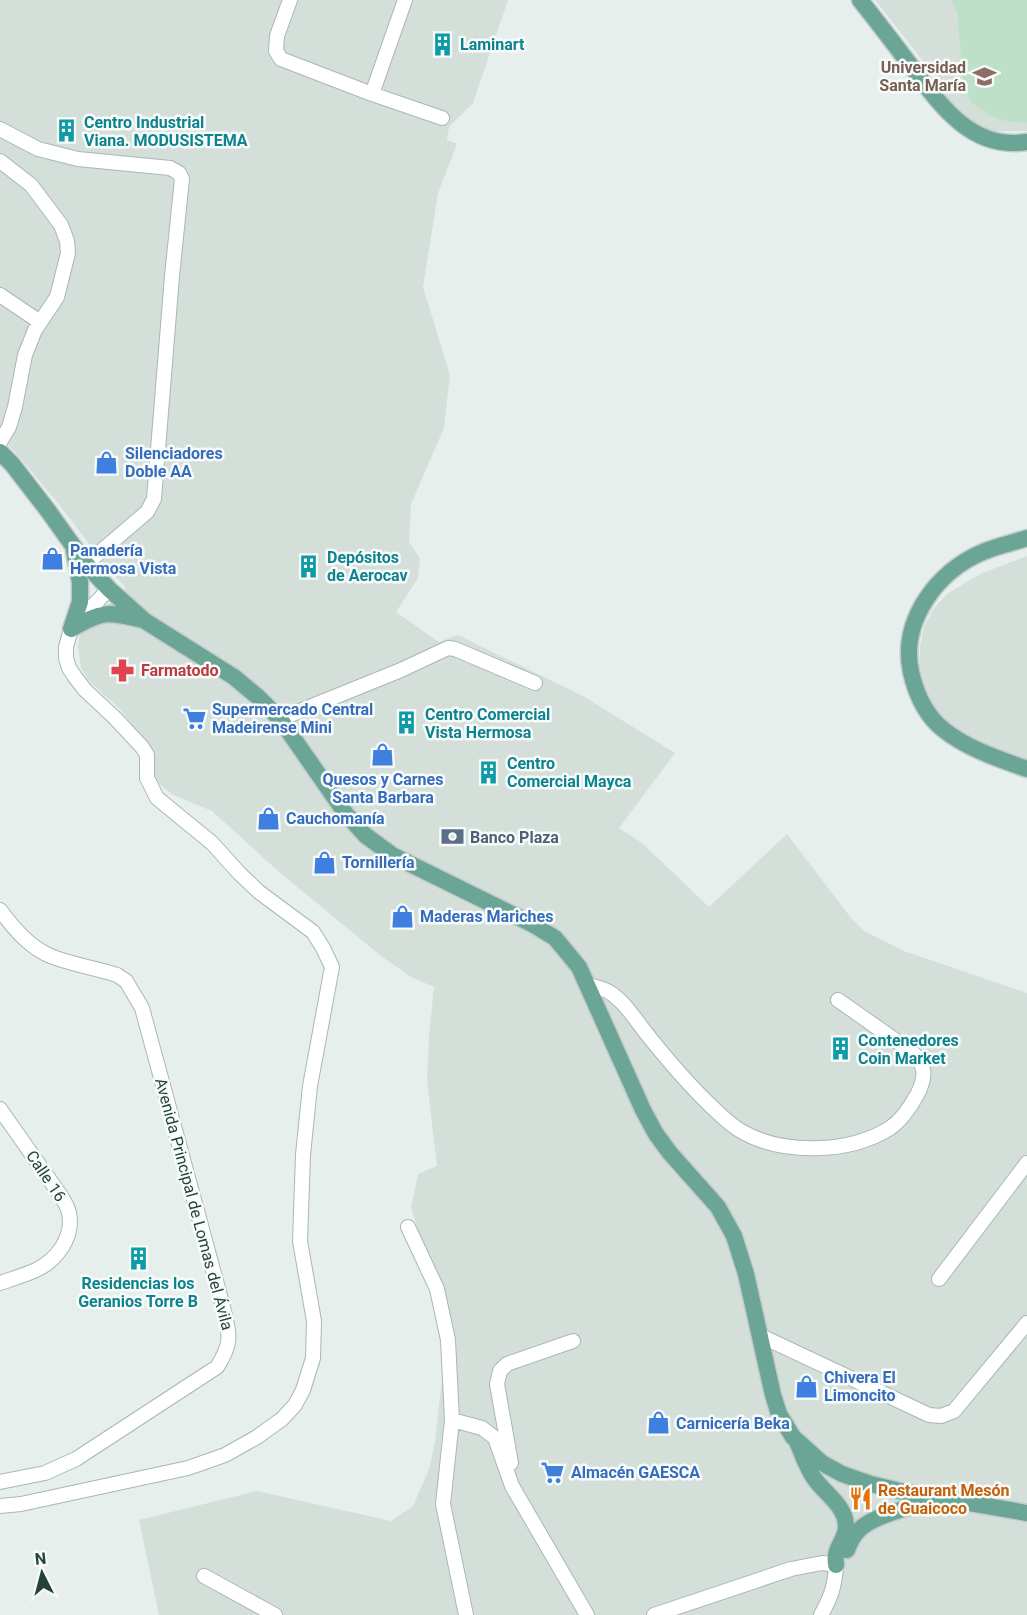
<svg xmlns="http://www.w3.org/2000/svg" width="1027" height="1615" font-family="Roboto,sans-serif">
	<rect width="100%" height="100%" fill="#e6efeb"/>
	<path fill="#d4dfda" d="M0,0H508L473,103L449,127L447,140L457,144L438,193L423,287L450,375L444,428L411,504L409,542L420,558L418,578L396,612L439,642L458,635L583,696L675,753L619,828L642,843L709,907L787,834L851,918L864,931L904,951L1027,993V1615H159L139,1520L257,1491L391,1521L413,1506L429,1469L435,1442L444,1363L435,1286L411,1207L418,1174L437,1166L427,1080L429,1036L434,987L411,977L381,956L278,871L212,811L173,795L157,782L145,749L138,733L120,709L88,680L81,668L78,647L80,634L86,625L126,588L106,566L61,507L17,454L0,437Z
		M875,0H1027V131H995L975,125L953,116L941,91V84Z
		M1027,556V761L990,746L951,726L930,707L919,675L920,647L924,627L934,608L947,594L980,574Z"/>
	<path fill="#bfe0c8" d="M951,0H1027V123L1005,121L991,116L973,104L964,90L957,12Z"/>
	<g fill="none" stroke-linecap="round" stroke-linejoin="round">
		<defs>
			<path id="minor" d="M290,0L277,36L276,51L281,59L372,94L442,118
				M372,94L405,0
				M0,129L38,149L78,159L170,168L179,173L182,179L172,276L154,499L147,512L86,564
				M0,161L31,185L61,225L67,241L68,253L57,297L35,330L25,355L15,407L9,427L0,442
				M0,295L40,322
				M280,719L401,670L448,648L455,649L535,683
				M0,910C14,929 31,949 53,957C74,965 96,968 117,975L126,981L142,1008L222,1303C229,1332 234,1341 217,1367L76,1459L45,1473L0,1482
				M587,984C594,987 603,988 609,992C624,1001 635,1019 646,1033C666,1058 686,1082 709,1104C719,1114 729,1124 741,1131C782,1155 849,1154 890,1128C902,1120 911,1106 918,1093C926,1076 926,1065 912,1052L838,1000
				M0,1109L61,1196C64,1201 68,1207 69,1213C74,1237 57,1260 36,1270C25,1275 12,1279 0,1283
				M408,1227L437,1289L448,1340L452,1420L443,1504L466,1615
				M939,1279L1027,1163
				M759,1335L929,1415L941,1416L954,1411L1027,1323
				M452,1420L482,1428L495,1438L512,1486L587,1615
				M511,1463L497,1384L500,1371L507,1364L573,1341
				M0,1506L21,1504L188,1468L225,1455L257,1437L282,1419L295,1405L303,1390L313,1358L314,1321L300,1241L303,1155L310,1086L332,967L323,948L313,932L259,892L239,873L212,843L157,798L147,778V755L142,747L115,718L85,690L75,677L69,668L66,658V647L71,629L109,589
				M204,1576L275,1615
				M654,1615L791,1569L822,1563L836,1565C835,1586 831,1597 821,1615"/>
			<path id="major" d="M860,0C876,20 892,41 908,62C938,102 970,151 1027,142
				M0,452L12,464L49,512L86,564L109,589L145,621L234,677L258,697L280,719L346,814L365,835L392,855L532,924L555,938L579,967L643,1110L656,1134L670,1153L718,1207L734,1236L746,1274L773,1395L779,1414L793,1437L822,1463L842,1474L871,1484L900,1491L1027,1513
				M1027,538C1012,543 997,546 983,552C937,571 900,621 911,672C916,694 926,716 944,730C968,749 999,759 1027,769
				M71,629L80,602V582L74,551
				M71,629C102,611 108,611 143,620
				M798,1444C803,1456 807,1468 814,1478C824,1493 845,1505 846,1525C847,1537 837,1545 836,1556C835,1559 836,1562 836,1565
				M847,1550C850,1542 853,1535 859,1530C874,1514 917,1506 938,1499"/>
		</defs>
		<use href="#minor" stroke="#a8b8b2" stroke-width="16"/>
		<use href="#major" stroke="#c2cac8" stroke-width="19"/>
		<use href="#minor" stroke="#fff" stroke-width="14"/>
		<use href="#major" stroke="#6aa596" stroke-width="16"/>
	</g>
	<defs>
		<symbol id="building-bare" viewBox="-9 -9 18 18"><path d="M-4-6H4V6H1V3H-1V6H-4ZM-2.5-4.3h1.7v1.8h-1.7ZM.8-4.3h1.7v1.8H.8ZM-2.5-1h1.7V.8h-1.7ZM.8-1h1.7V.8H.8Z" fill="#0f9aa8" stroke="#f7fbf9" stroke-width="2.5" paint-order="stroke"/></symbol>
		<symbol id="university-bare" viewBox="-9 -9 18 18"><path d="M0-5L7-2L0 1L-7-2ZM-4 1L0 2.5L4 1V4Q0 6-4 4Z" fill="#8d6e63" stroke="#f7fbf9" stroke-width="2.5" paint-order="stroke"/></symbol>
		<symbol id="shop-bare" viewBox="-9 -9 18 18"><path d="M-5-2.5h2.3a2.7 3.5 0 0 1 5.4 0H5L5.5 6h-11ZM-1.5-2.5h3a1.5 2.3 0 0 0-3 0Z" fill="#3f7fe0" stroke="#f7fbf9" stroke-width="2.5" paint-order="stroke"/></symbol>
		<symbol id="pharmacy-bare" viewBox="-9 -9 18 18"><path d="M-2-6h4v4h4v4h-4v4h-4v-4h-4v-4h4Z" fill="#e0444e" stroke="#f7fbf9" stroke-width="2.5" paint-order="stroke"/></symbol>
		<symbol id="supermarket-bare" viewBox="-9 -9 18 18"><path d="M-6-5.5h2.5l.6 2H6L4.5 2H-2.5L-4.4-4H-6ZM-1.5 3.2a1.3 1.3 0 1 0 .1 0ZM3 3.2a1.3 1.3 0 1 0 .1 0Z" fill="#3f7fe0" stroke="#f7fbf9" stroke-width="2.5" paint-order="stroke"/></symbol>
		<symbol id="bank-bare" viewBox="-9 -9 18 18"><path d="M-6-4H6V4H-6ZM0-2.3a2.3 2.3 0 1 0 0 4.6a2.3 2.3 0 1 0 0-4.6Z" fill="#5c6f8a" stroke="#f7fbf9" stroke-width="2.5" paint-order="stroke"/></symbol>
		<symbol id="restaurant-bare" viewBox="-9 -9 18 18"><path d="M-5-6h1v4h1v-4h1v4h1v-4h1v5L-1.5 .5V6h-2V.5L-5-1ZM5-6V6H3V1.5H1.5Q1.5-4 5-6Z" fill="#e8710a" stroke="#f7fbf9" stroke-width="2.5" paint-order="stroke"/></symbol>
	</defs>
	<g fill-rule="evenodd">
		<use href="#building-bare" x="426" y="28" width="33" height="33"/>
		<use href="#university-bare" x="968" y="60" width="33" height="33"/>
		<use href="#building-bare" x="50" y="114" width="33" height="33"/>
		<use href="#shop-bare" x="90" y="446" width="33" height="33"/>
		<use href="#shop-bare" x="36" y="542" width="33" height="33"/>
		<use href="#building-bare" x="292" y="550" width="33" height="33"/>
		<use href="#pharmacy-bare" x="106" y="654" width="33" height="33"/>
		<use href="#supermarket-bare" x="178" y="702" width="33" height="33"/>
		<use href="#building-bare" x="390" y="706" width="33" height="33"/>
		<use href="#shop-bare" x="366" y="738" width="33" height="33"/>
		<use href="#building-bare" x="472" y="756" width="33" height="33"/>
		<use href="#shop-bare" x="252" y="802" width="33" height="33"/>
		<use href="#bank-bare" x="436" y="820" width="33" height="33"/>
		<use href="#shop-bare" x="308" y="846" width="33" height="33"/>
		<use href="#shop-bare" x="386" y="900" width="33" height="33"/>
		<use href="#building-bare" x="824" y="1032" width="33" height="33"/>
		<use href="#building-bare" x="122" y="1242" width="33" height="33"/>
		<use href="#shop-bare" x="790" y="1370" width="33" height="33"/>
		<use href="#shop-bare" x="642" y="1406" width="33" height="33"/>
		<use href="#supermarket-bare" x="536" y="1456" width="33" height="33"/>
		<use href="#restaurant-bare" x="844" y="1482" width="33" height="33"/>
	</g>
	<g text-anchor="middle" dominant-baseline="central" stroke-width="5" stroke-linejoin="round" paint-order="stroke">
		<g font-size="16" font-weight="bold" fill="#0d838f" stroke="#f7fbf9" text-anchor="start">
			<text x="460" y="44">Laminart</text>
			<text x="84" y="122">Centro Industrial<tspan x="84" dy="18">Viana. MODUSISTEMA</tspan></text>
			<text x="327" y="557">Depósitos<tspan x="327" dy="18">de Aerocav</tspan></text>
			<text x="425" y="714">Centro Comercial<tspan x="425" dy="18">Vista Hermosa</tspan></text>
			<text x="507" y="763">Centro<tspan x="507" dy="18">Comercial Mayca</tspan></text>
			<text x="858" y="1040">Contenedores<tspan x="858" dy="18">Coin Market</tspan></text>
			<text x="138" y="1283" text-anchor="middle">Residencias los<tspan x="138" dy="18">Geranios Torre B</tspan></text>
		</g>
		<g font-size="16" font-weight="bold" fill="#785e54" stroke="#f7fbf9" text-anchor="end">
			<text x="966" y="67">Universidad<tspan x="966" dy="18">Santa María</tspan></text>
		</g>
		<g font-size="16" font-weight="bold" fill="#366cbe" stroke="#f7fbf9" text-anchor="start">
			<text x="125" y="453">Silenciadores<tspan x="125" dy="18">Doble AA</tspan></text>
			<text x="70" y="550">Panadería<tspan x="70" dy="18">Hermosa Vista</tspan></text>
			<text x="212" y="709">Supermercado Central<tspan x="212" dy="18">Madeirense Mini</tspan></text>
			<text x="383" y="779" text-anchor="middle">Quesos y Carnes<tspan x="383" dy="18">Santa Barbara</tspan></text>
			<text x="286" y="818">Cauchomanía</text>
			<text x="342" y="862">Tornillería</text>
			<text x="420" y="916">Maderas Mariches</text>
			<text x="824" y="1377">Chivera El<tspan x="824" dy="18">Limoncito</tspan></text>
			<text x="676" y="1423">Carnicería Beka</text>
			<text x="571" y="1472">Almacén GAESCA</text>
		</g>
		<g font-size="16" font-weight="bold" fill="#be3a42" stroke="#f7fbf9" text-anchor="start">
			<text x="141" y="670">Farmatodo</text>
		</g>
		<g font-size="16" font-weight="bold" fill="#4e5e75" stroke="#f7fbf9" text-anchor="start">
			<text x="470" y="837">Banco Plaza</text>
		</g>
		<g font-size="16" fill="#24423a" stroke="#f7fbf9">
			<text transform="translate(46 1176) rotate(56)">Calle 16</text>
			<text transform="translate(194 1204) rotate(75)">Avenida Principal de Lomas del Ávila</text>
		</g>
		<g font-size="16" font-weight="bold" fill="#c56008" stroke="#f7fbf9" text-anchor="start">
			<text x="878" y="1490">Restaurant Mesón<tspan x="878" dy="18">de Guaicoco</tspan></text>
		</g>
	</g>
	<g transform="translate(42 1573) rotate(354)" stroke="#f7fbf9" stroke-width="4.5" paint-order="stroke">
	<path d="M0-4.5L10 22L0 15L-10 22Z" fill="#24423a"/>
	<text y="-9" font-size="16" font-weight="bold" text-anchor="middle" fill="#24423a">N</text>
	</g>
</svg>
